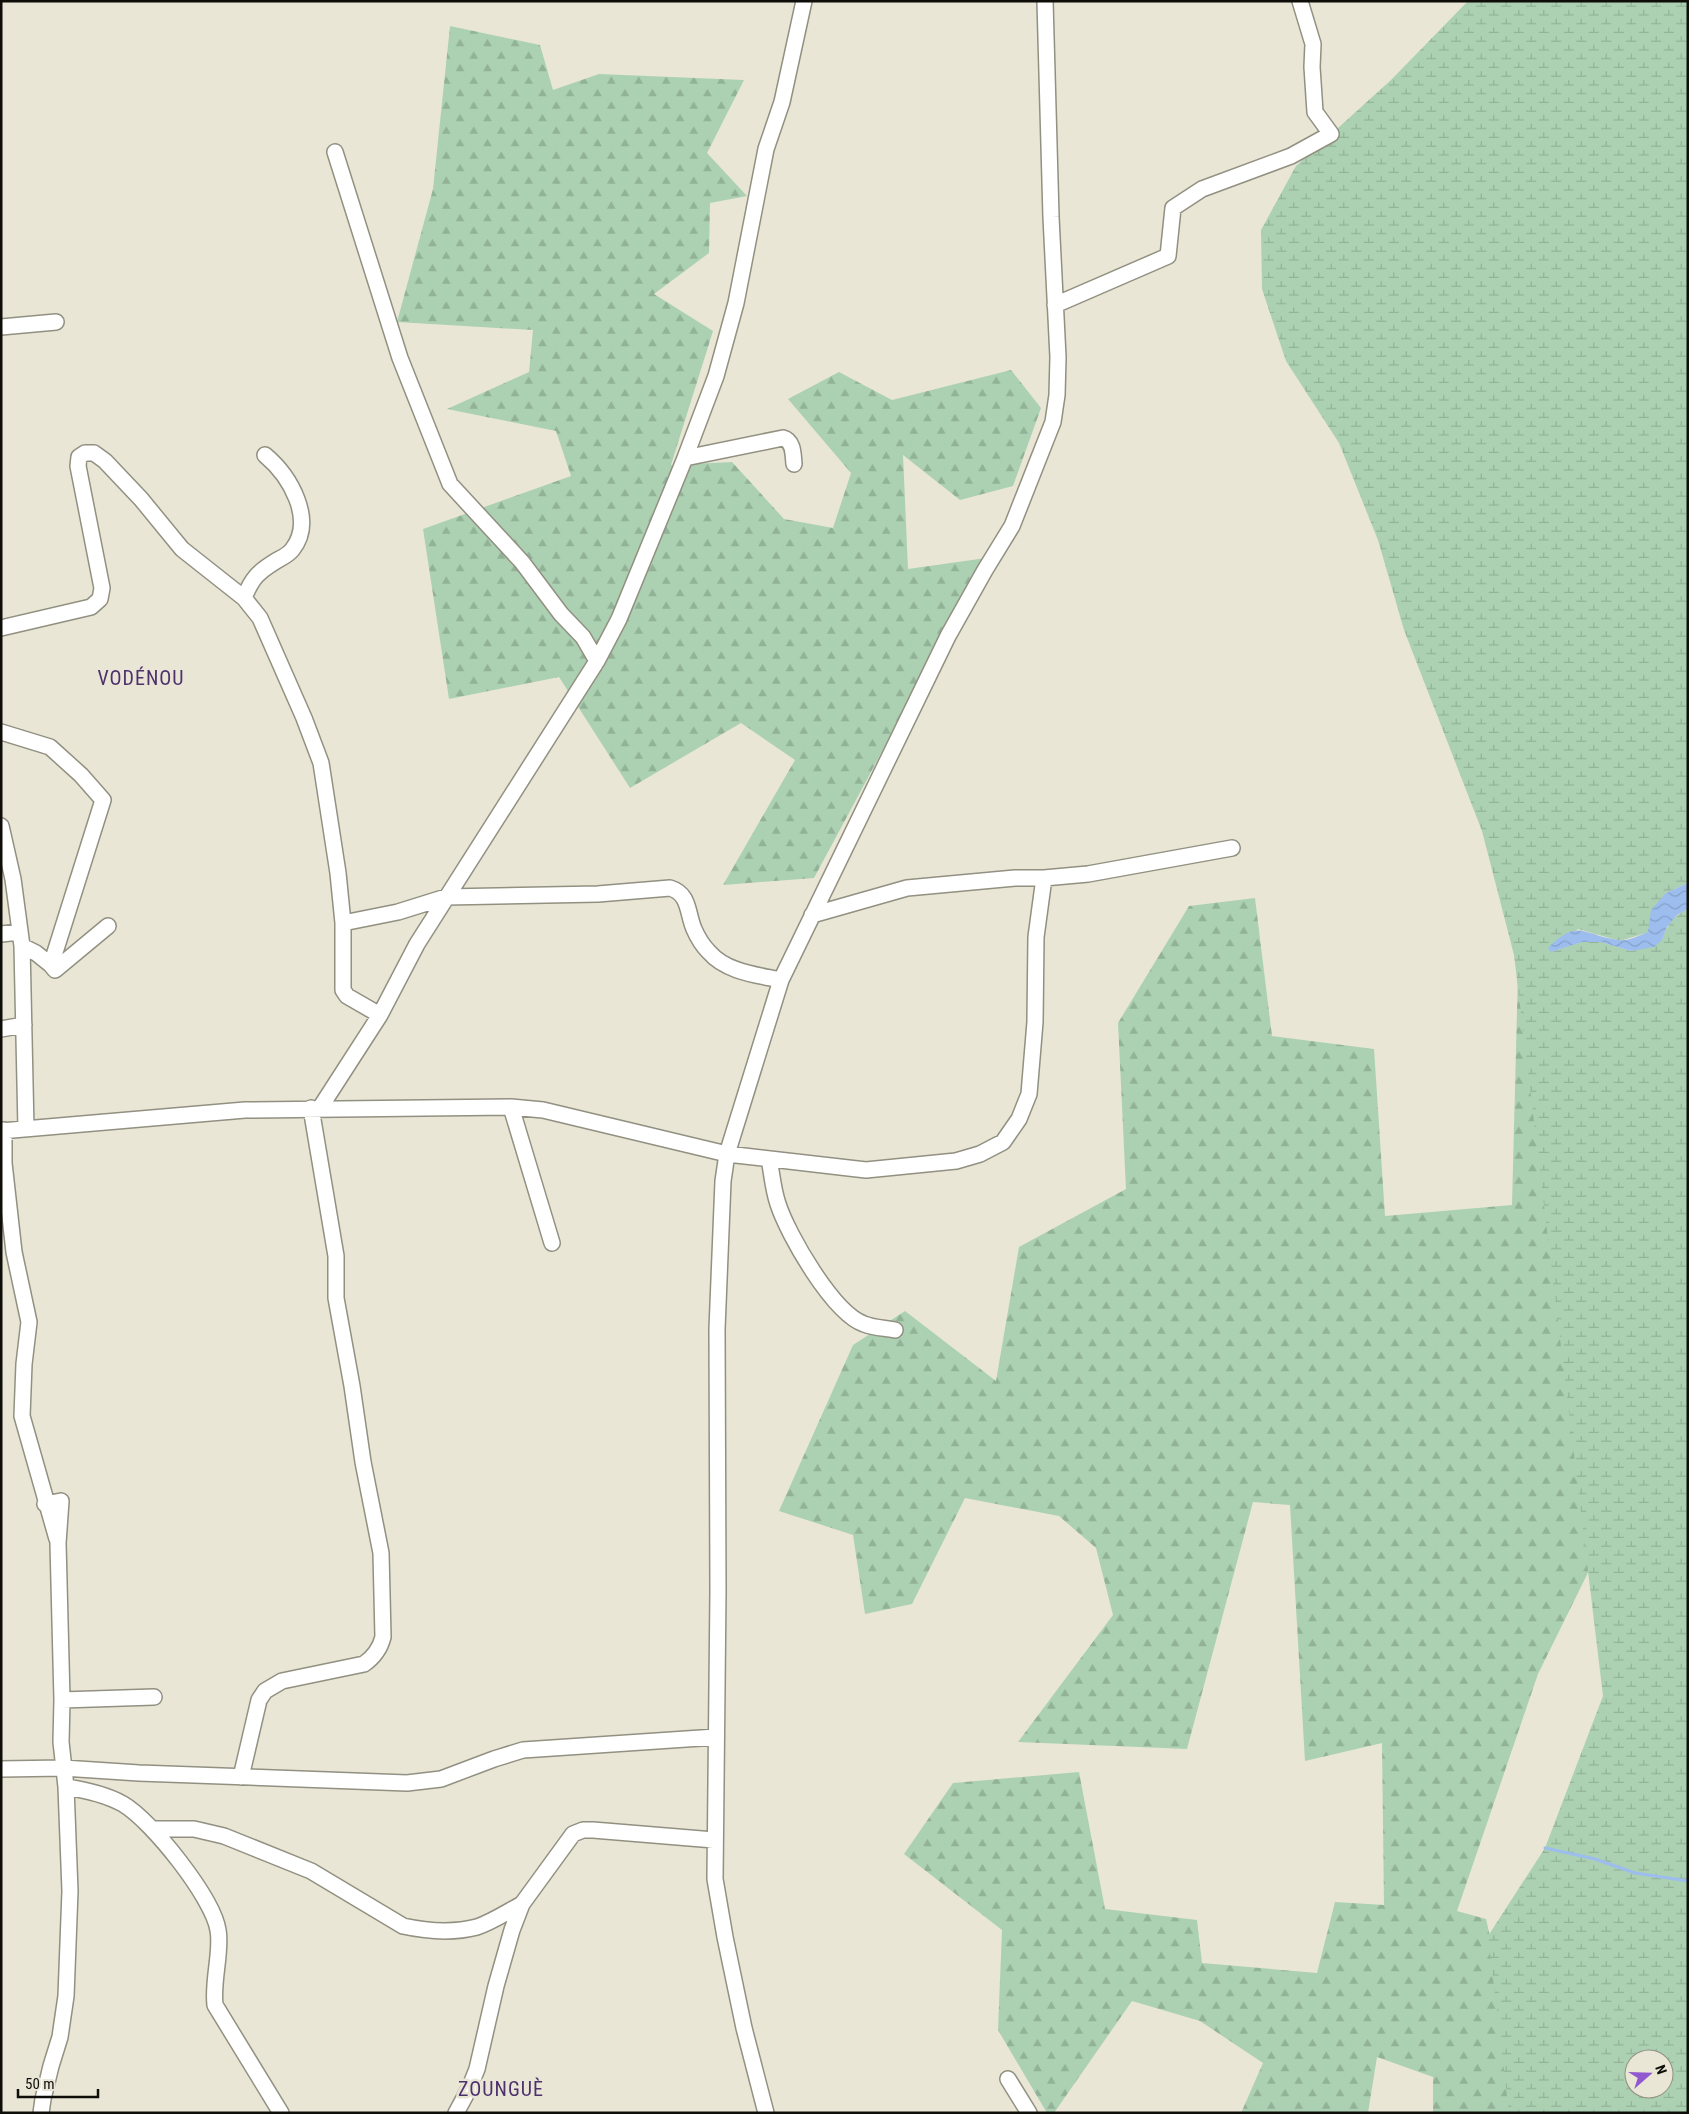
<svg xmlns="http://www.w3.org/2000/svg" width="1689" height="2114" font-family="'Roboto Condensed',sans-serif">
	<defs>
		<pattern id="forest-firs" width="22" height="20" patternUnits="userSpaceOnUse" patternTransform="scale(1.25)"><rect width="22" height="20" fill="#abd1b2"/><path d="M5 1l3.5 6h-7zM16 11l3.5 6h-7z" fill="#92b298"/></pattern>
		<pattern id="wetland-marsh" width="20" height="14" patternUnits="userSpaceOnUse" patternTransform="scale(1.25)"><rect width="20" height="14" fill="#abd1b2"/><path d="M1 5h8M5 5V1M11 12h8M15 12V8" fill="none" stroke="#92b298"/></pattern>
		<pattern id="water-waves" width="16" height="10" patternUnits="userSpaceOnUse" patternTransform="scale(1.25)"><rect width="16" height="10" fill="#9cbdee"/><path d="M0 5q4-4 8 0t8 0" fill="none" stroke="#85a1cb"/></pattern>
	</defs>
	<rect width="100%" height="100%" fill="#e9e6d6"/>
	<path fill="url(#forest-firs)" d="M450,26L540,45L553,90L599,74L744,80L707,153L747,196L710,203L709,253L654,294L713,331L671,465L732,462L784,519L833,528L851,473L788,399L839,372L892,400L1011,370L1041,408L1013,486L960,500L903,455L908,569L986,558L814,878L723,885L795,760L741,723L630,788L559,677L449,699L423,529L571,476L556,431L447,409L529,372L533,330L397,322L433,189Z
		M1255,898L1272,1036L1374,1049L1385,1216L1512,1205L1518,972L1611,1526L1538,1674L1457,1911L1486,1919L1530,2113H1433V2077L1377,2057L1368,2113H1241L1263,2063L1200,2021L1132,2001L1054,2113H1047L998,2030L1002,1930L904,1854L953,1783L1079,1772L1105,1909L1197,1920L1202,1963L1317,1973L1335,1902L1384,1905L1382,1743L1305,1761L1290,1505L1253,1502L1187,1749L1018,1742L1113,1615L1096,1548L1059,1516L965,1498L912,1604L865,1614L853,1535L779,1511L853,1345L905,1311L996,1381L1019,1247L1126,1189L1118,1023L1189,906Z"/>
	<path fill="url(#wetland-marsh)" fill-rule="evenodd" d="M1468,1H1688V883L1666,893L1649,932L1620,941L1578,929L1551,952L1581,942H1601L1631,951L1662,940C1667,925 1673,916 1688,909V2113H1509L1488,1936L1545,1848L1603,1696L1514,955L1482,831L1404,630L1378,540L1339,443L1286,361L1262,289L1261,230L1296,166L1391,80ZM1634,2059H1664V2089H1634Z"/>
	<path fill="url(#water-waves)" d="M1688,883V909L1677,915L1667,927L1662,940L1654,947L1631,951L1601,942H1582L1551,952L1548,948C1579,917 1584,936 1618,940C1627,942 1640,935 1648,932L1651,910L1666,893Z"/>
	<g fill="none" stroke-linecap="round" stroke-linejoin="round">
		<path stroke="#9cbdee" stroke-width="3" d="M1545,1848L1595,1859L1635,1873L1688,1881"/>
		<defs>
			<path id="minor" d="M335,152L400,358L450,484L522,562L561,614L583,637L597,661
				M1055,305L1168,256L1173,208L1202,189L1291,156L1331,134L1315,112L1312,67L1313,44L1300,1
				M1,327L56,322
				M685,458L783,438C794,441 793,455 794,464
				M244,598C252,578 258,572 276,561C281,558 288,555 292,550C316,520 290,476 265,455
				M1,628L91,607L100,599L102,588L78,466L79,457L85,453H94L105,461L141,499L182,549L244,598L260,618L304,718L321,763L338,873L343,923V990L347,996L380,1015
				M1,732L50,747L81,775L103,800L51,965L55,970L108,926
				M1,826L13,879L22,946L26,1129
				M812,915L907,888L1015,878H1044L1088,874L1232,848
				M343,923L398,912L446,897L598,894L670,888C690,894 687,913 694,929C697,936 703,946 709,952C726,972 757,975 781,980
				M1,934L20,932
				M22,946L36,953L51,965
				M1,1029L24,1025
				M511,1107L552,1243
				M320,1108L380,1015L417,944L597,661L619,619L685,458L716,376L736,303L766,149L782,102L804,1
				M4,1130V1163L14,1252L29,1322L24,1364L22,1416L57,1539
				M1,1131L245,1110L511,1107L543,1110L727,1154L866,1170L956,1161L980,1154L1003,1142L1019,1119L1029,1094L1035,1022L1036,937L1044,878
				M769,1159C772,1174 773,1190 778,1204C788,1235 833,1313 864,1324C874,1328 885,1328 895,1330
				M62,1700L154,1697
				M1,1769L63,1768L139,1773L407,1783L441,1779L494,1759L523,1750L716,1737
				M241,1777L259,1700L265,1691L282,1681L364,1664C374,1657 380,1649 383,1637L381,1553L363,1462L352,1386L336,1298V1256L311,1108
				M66,1787C86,1790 105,1794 123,1804C152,1821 213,1898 218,1930C222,1951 212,1981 215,2005L281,2113
				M153,1829H194L224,1836L311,1871L403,1926C426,1931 454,1933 477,1927C492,1922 507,1912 522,1904
				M1008,2079L1029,2113
				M41,2113L43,2099L51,2066L60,2037L66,1996L70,1891L66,1787L61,1742L62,1700L58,1543L61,1501L45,1504
				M456,2113L469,2089L477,2069L496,1986L512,1930L522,1904L573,1834L583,1830H593L714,1840
				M766,2113L744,2028L725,1937L715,1879L718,1591L717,1329L723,1181L727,1154L781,980L948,636L985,570L1012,526L1053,422L1057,395L1058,357L1051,217L1045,1"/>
		</defs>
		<use href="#minor" stroke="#929081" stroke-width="18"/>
		<use href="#minor" stroke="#fff" stroke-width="15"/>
	</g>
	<g text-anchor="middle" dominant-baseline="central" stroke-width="5" stroke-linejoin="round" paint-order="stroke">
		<g font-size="20" letter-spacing="1" fill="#4d316c" stroke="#e9e6d6">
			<text x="141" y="678">VODÉNOU</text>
			<text x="501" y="2089">ZOUNGUÈ</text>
		</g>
	</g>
	<rect width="1689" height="2114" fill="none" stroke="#0e0d08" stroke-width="5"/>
	<g transform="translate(1649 2074) rotate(70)"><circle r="24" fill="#e9e6d6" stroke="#918f84"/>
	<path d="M0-4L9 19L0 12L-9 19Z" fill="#9158cf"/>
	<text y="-8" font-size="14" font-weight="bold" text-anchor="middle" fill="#0e0d08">N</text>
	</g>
	<path d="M18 2089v8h80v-8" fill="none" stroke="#0e0d08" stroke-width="2.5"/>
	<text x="25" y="2089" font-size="15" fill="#0e0d08" stroke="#e9e6d6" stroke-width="4" paint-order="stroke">50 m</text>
</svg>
